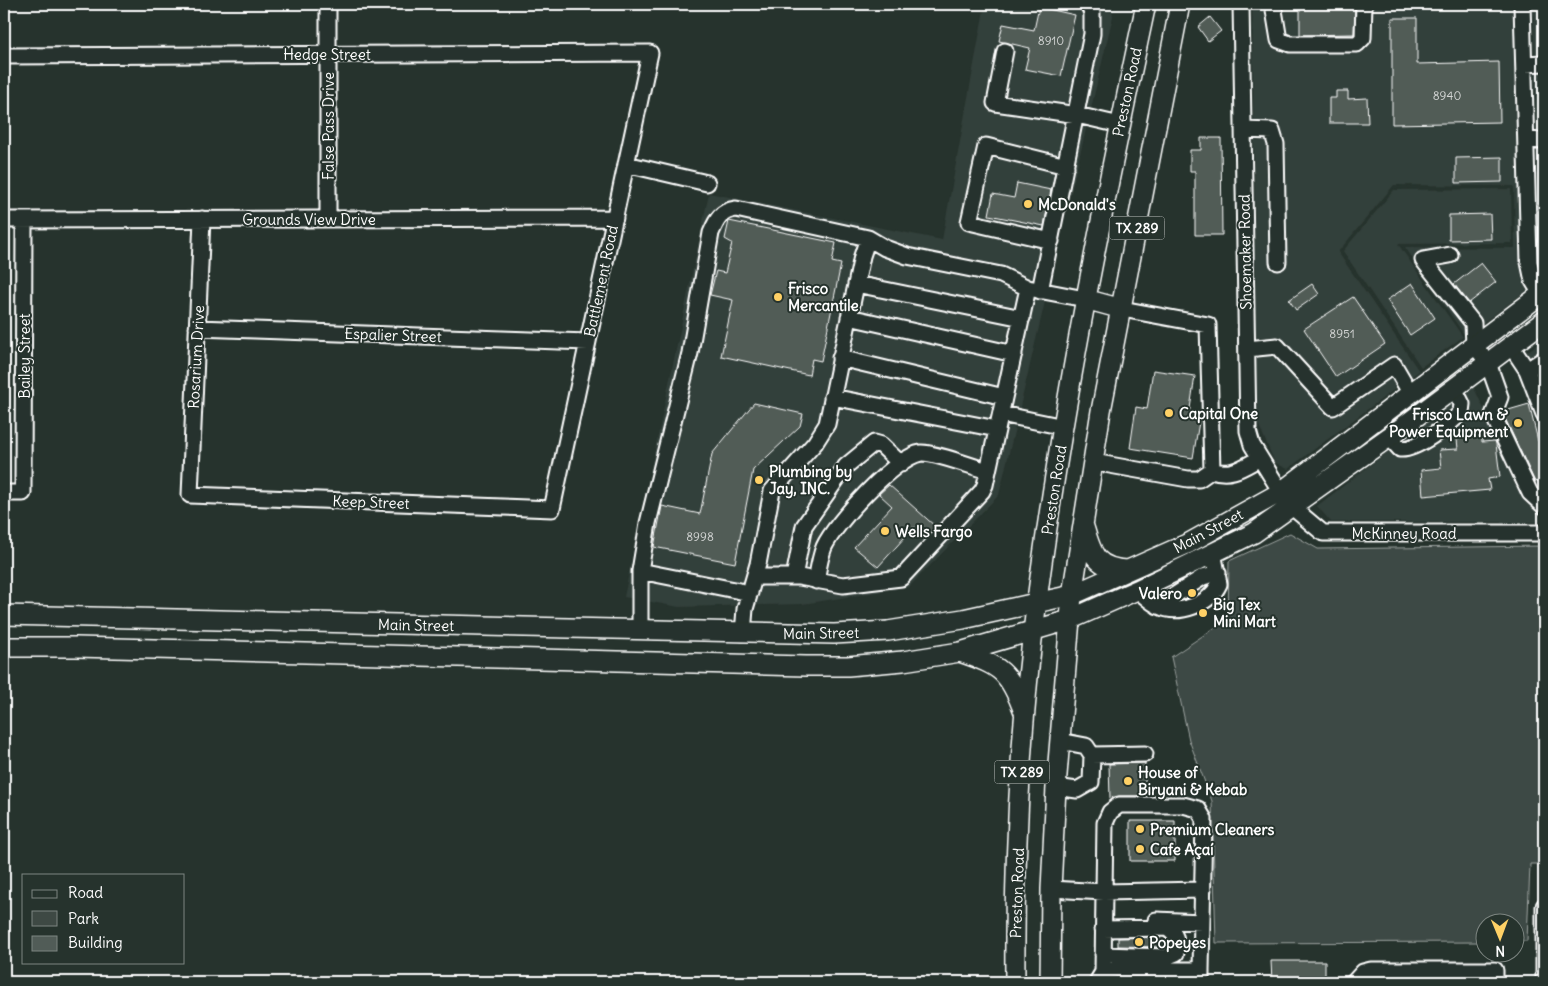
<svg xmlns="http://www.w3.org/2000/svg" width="1548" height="986" font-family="Delius,sans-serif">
	<rect width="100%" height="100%" fill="#26332d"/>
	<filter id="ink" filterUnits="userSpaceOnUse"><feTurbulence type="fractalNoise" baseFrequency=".02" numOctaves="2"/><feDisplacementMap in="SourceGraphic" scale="10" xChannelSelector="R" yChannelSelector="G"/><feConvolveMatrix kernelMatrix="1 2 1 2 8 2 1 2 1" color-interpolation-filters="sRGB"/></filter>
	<g filter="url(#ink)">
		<path fill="#333f3a" d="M985,4H1111L1113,16L999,495L909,587L803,604L679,607L624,597L709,193L942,240Z
			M1252,4H1515L1519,170L1544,175V278L1465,336L1405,247L1515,248L1514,186L1394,185L1338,252L1419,371L1288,469L1275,463L1257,421Z
			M1533,4H1544V168L1537,158Z
			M1511,189L1512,243L1398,244L1463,337L1421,367L1343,251L1394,190Z
			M1544,339V522H1331L1317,506L1473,386L1501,444L1541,432L1515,361Z"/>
		<path fill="#3e4944" stroke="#9ea4a2" d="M1290,533L1318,549L1544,546V864H1530L1527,941H1516V924H1486L1485,942L1216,943L1212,801L1189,740L1171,657L1228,619L1229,561Z"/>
		<path fill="#515c57" stroke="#fff" d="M1300,4H1355L1354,34L1300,35Z
			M1039,7L1075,15L1061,76L1025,69L1030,48L999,41L1003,24L1034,30Z
			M1210,17L1221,31L1208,41L1198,27Z
			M1392,18H1417V64L1499,62L1500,122L1392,124Z
			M1336,91H1348V99L1367,98L1368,123H1329V98H1336Z
			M1201,138H1221L1222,235H1195V171H1190V150H1201Z
			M1502,157V182L1456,183V158Z
			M1017,183L1051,190L1044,226L989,215L993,194L1014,198Z
			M1490,214L1491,239L1449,240V215Z
			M729,221L836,243L832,262L841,264L821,361L812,359L809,375L721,356L733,300L710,295L716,271L725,273L732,243L725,239Z
			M1481,263L1496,282L1469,303L1454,284Z
			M1412,283L1435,318L1410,335L1387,300Z
			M1312,284L1319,294L1296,310L1289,300Z
			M1353,297L1385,344L1336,377L1304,329Z
			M1153,370L1195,376L1189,415L1200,416L1193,458L1130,448L1136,407L1147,409Z
			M754,403L803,414L800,426L753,470L735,563L654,547L662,506L700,514L712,454Z
			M1529,404L1538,441L1541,440L1544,453V479L1535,482L1503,414L1505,411Z
			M1482,436V442L1495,441L1496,444L1500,477L1488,479L1490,490L1423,496L1421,470L1441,468L1439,450L1458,449L1457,439Z
			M889,485L936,527L926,538L914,527L878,567L854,547L892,506L879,494Z
			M1145,763V796H1119L1110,798L1109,764Z
			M1130,821H1175V861H1130Z
			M1160,937V947L1118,946V938Z
			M1271,961H1325V982H1272Z"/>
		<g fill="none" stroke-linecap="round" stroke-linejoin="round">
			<defs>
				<path id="minor" d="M1241,4L1248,431L1252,445L1281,492L1292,507L1323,533H1544
					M1273,4L1279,40L1290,44H1357L1363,38L1364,4
					M1522,4L1529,262L1533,281L1544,299
					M1005,51L995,103L1077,115L1120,125
					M4,56L650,53L552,509L190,495L202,219
					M1524,64L1544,63
					M1243,130L1272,131L1276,144L1278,262
					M1526,140L1544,141
					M626,164L707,183
					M328,218V4
					M4,220L615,218
					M1051,241L969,222L986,146L1066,166
					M1450,255L1423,260L1473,323L1474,345L1488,363L1500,397L1493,415L1530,493L1544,506
					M856,284L1022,318
					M1040,291L1092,34V13L1088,4
					M1122,309L1208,325L1212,470C1231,477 1243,467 1260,458
					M849,317L1014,354
					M197,328L588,342
					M1511,346L1527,370L1544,414
					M1247,349L1277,346L1333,407L1394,365L1411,394
					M840,358L1004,397
					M1527,370L1544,359
					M832,397L997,429
					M1001,414L1064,427
					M1389,437L1400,449C1415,451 1451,424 1461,412L1462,404L1454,388
					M1093,462L1188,479H1199L1212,470
					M4,493H23L24,220
					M640,571L750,593
					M755,577H799L843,585L901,578L982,491L985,485L1028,288
					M794,577L804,526L846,466L874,443L881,445L901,464
					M816,581C818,570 820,557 824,547C835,523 895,457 921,453C933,452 974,467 988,471
					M1137,590C1144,595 1151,603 1159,606C1179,616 1210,604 1219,584L1213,552
					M1158,606L1203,577L1218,573
					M640,630V571L648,523L690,353L711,233C717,219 721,211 736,209L868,238
					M743,633L745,609L758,564L772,491L815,443L827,424L862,256L868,238L885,248L907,256L1001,275L1028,288L1085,299
					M1092,755L1145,754
					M1056,787L1077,790L1091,782L1092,755L1086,746L1060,741
					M1051,889L1104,892L1103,972
					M1156,920L1202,922
					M1103,955L1166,957L1176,953C1177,941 1177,932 1165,928L1103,929
					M1201,970L1204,819L1198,809L1183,805H1119L1110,812L1105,823L1104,892L1203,890
					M1097,982L1103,972L1117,969L1201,970V982
					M1354,982L1363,972L1371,970H1495V982
					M1544,982V906"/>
				<path id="major" d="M1085,299L1122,309
					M1084,527C1092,554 1095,568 1127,570
					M4,615L834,634L888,631L963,619L1072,595L1189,543L1281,492L1544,292
					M4,647H76L806,666H848L903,661L960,652L1069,620L1137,590L1254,533L1389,437L1544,321
					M960,652C1001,666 1009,671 1024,712
					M1015,982C1014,856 1020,726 1037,600C1063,400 1104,201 1146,4
					M1050,982L1051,889L1056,787L1072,595L1101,411L1180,4"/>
			</defs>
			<use href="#minor" stroke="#fff" stroke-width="19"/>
			<use href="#major" stroke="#fff" stroke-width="22"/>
			<use href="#minor" stroke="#26332d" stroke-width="15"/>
			<use href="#major" stroke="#26332d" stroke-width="19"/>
		</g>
	</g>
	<g fill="#ffd166" stroke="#26332d" stroke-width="2">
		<circle cx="1028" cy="204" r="5"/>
		<circle cx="778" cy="297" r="5"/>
		<circle cx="1169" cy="413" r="5"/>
		<circle cx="1518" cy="423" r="5"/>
		<circle cx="759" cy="480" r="5"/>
		<circle cx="885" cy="531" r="5"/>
		<circle cx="1192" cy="593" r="5"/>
		<circle cx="1203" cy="613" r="5"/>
		<circle cx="1128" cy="781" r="5"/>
		<circle cx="1140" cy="829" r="5"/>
		<circle cx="1140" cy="849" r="5"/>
		<circle cx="1139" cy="942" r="5"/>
	</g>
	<g text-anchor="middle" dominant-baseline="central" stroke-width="4" stroke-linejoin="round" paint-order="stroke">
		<g font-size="12" fill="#d4d6d5">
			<text x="1051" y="40">8910</text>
			<text x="1447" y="95">8940</text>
			<text x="1342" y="333">8951</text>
			<text x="700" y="536">8998</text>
		</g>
		<g fill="#26332d" stroke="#bec2c0" stroke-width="1">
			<rect x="1109.5" y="216.5" width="55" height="23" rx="4"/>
			<rect x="994.5" y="760.5" width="55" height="23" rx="4"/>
		</g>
		<g font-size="14" font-weight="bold" fill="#fff">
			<text x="1137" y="228">TX 289</text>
			<text x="1022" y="772">TX 289</text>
		</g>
		<g font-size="15" fill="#fff" stroke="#26332d">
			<text x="327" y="54">Hedge Street</text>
			<text transform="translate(1127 92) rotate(-78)">Preston Road</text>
			<text transform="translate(328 126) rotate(-90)">False Pass Drive</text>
			<text x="309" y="219">Grounds View Drive</text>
			<text transform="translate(1245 252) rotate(-91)">Shoemaker Road</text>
			<text transform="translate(601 281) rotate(-78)">Battlement Road</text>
			<text transform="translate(393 335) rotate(2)">Espalier Street</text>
			<text transform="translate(24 356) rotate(-90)">Bailey Street</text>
			<text transform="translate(196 357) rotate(-87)">Rosarium Drive</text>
			<text transform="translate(1054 490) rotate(-81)">Preston Road</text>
			<text transform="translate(371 502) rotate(2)">Keep Street</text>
			<text transform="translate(1208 531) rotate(-28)">Main Street</text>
			<text x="1404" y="533">McKinney Road</text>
			<text transform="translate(416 625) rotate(1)">Main Street</text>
			<text transform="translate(821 633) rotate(-1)">Main Street</text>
			<text transform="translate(1017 893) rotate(-88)">Preston Road</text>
		</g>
		<g font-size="15" font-weight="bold" fill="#fff" stroke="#26332d" text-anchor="start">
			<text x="1038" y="204">McDonald's</text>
			<text x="788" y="288">Frisco<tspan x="788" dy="17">Mercantile</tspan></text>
			<text x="1179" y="413">Capital One</text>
			<text x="1508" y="414" text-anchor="end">Frisco Lawn &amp;<tspan x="1508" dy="17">Power Equipment</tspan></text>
			<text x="769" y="471">Plumbing by<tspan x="769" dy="17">Jay, INC.</tspan></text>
			<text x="895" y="531">Wells Fargo</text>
			<text x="1182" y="593" text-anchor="end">Valero</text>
			<text x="1213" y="604">Big Tex<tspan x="1213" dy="17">Mini Mart</tspan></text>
			<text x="1138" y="772">House of<tspan x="1138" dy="17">Biryani &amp; Kebab</tspan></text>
			<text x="1150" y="829">Premium Cleaners</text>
			<text x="1150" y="849">Cafe Açaí</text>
			<text x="1149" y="942">Popeyes</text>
		</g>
	</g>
	<rect width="1548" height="986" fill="none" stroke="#26332d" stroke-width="20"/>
	<rect x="10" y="10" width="1528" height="966" fill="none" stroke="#fff" stroke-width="2" filter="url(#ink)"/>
	<rect x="22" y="874" width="162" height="90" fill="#26332d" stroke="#7d8581"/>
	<rect x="32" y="890" width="25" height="8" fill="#26332d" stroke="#7d8581"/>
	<text x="68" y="898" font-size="15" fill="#ffffff">Road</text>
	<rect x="32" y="911" width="25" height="15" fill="#3e4944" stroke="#7d8581"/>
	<text x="68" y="924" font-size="15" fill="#ffffff">Park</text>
	<rect x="32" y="936" width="25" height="15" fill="#515c57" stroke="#7d8581"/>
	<text x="68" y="948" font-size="15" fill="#ffffff">Building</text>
	<g transform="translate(1500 938) rotate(179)"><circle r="24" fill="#26332d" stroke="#7d8581"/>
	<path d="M0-4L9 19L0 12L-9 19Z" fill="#ffd166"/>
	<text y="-8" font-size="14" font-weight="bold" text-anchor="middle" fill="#ffffff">N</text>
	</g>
</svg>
